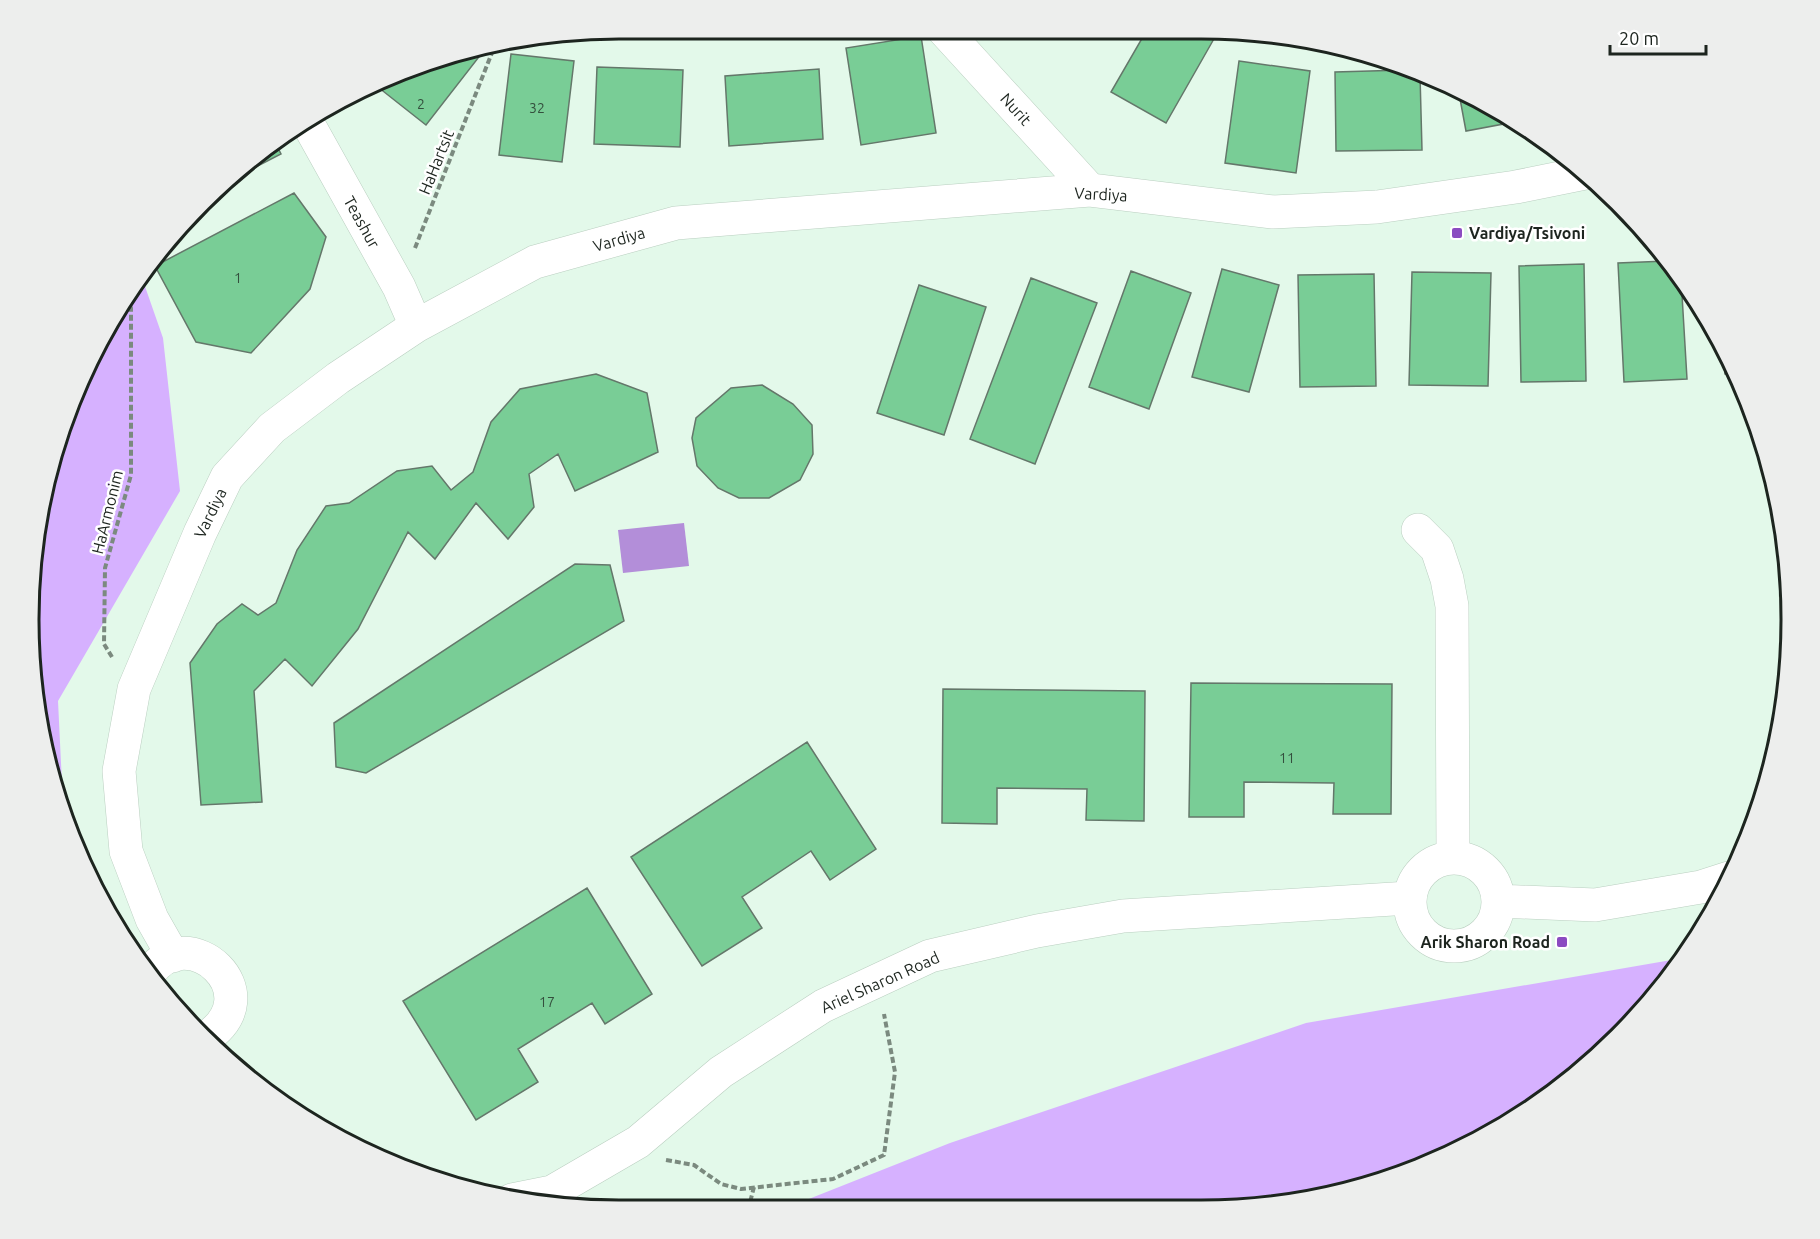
<svg xmlns="http://www.w3.org/2000/svg" width="1820" height="1239" font-family="Ubuntu,sans-serif">
	<rect width="100%" height="100%" fill="#e3f9ea"/>
	<path fill="#d6b1ff" d="M141,275L163,338L180,491L58,701L63,804L40,734L30,658L34,543L74,393L128,291Z
		M1683,958L1618,1038L1529,1111L1462,1149L1315,1199L1200,1210H781L950,1143L1306,1023Z"/>
	<path fill="#b38ed9" d="M684,523L689,566L623,573L618,530Z"/>
	<path fill="#79cd96" stroke="#64776a" stroke-width="1.5" d="M1148,28H1200L1219,30L1166,123L1111,92Z
		M921,36L936,133L861,145L846,48Z
		M475,48L482,53L426,125L374,84L393,74L466,49Z
		M511,54L574,61L562,162L499,155Z
		M1239,61L1310,71L1296,173L1225,163Z
		M597,67L683,70L680,147L594,144Z
		M819,69L823,139L729,146L725,76Z
		M1405,70L1420,75L1422,150L1336,151L1335,72Z
		M1458,88L1462,90L1514,122L1466,131Z
		M275,142L281,154L234,178Z
		M294,193L326,237L310,289L251,353L196,342L155,266Z
		M1667,261L1681,278L1687,379L1624,382L1618,263Z
		M1584,264L1586,381L1521,382L1519,266Z
		M1222,269L1279,285L1249,392L1192,377Z
		M1131,271L1191,293L1149,409L1089,387Z
		M1412,272L1491,273L1488,386L1409,385Z
		M1374,274L1376,386L1300,387L1298,275Z
		M1031,278L1097,303L1035,464L970,439Z
		M919,285L986,307L944,435L877,413Z
		M1723,349L1735,373L1725,374Z
		M596,374L647,393L658,452L575,491L558,454L529,474L534,507L508,539L476,503L435,559L408,532L358,629L312,686L285,659L254,691L262,802L201,805L190,663L217,624L242,604L258,615L276,603L297,550L326,506L349,503L397,471L432,466L451,490L473,472L491,422L520,389Z
		M762,385L793,404L812,425L813,454L800,480L769,498H739L718,488L697,466L692,438L696,418L731,388Z
		M575,564L610,565L624,621L366,773L336,767L334,723Z
		M1191,683L1392,684L1391,814H1333L1334,783L1244,782V817H1189Z
		M943,689L1145,691L1144,821L1086,820L1087,789L997,788V824L942,823Z
		M807,742L876,849L830,880L811,851L742,897L762,928L702,966L631,857Z
		M587,888L652,994L605,1024L592,1003L518,1049L538,1082L476,1120L403,1001Z"/>
	<g fill="none" stroke-linecap="round" stroke-linejoin="round">
		<defs>
			<path id="minor" d="M942,28L1090,190
				M306,120L399,287L416,326
				M1418,530L1437,549L1447,579L1452,606L1453,857
				M1410 902a44 44 0 1 1 88 0a44 44 0 1 1-88 0Z
				M1498,901L1595,905L1701,887L1729,878
				M173,956L152,919L126,851L119,771L134,689L200,533L227,477L272,428L338,378L416,326L535,262L676,223L1090,190L1273,212L1377,207L1516,187L1585,173
				M149,974C187,916 275,994 204,1039
				M512,1200L552,1192L638,1142L721,1072L823,1006L930,956L1037,931L1123,916L1409,898"/>
		</defs>
		<use href="#minor" stroke="#bacfc0" stroke-width="34"/>
		<path stroke="#7b8a7f" stroke-width="4" stroke-dasharray="6 3" stroke-linecap="butt" d="M415,248L495,45
			M112,657L104,644L105,568L131,475V308L126,296
			M666,1160L694,1165L721,1184L741,1189L833,1179L884,1155L895,1072L884,1014
			M748,1210L754,1187"/>
		<use href="#minor" stroke="#fff" stroke-width="33"/>
	</g>
	<g fill="#8b4bc1" stroke="#fff" stroke-width="2">
		<rect x="1451" y="227" width="12" height="12" rx="3"/>
		<rect x="1556" y="936" width="12" height="12" rx="3"/>
	</g>
	<g text-anchor="middle" dominant-baseline="central" stroke-width="5" stroke-linejoin="round" paint-order="stroke">
		<g font-size="14" fill="#344f3d">
			<text x="421" y="104">2</text>
			<text x="537" y="108">32</text>
			<text x="238" y="278">1</text>
			<text x="1287" y="758">11</text>
			<text x="547" y="1002">17</text>
		</g>
		<g font-size="16" fill="#1d251f" stroke="#fff">
			<text transform="translate(1016 109) rotate(48)">Nurit</text>
			<text transform="translate(436 162) rotate(-68)">HaHartsit</text>
			<text transform="translate(1101 194) rotate(3)">Vardiya</text>
			<text transform="translate(362 222) rotate(61)">Teashur</text>
			<text transform="translate(619 239) rotate(-16)">Vardiya</text>
			<text transform="translate(107 512) rotate(-76)">HaArmonim</text>
			<text transform="translate(210 513) rotate(-64)">Vardiya</text>
			<text transform="translate(880 982) rotate(-24)">Ariel Sharon Road</text>
		</g>
		<g font-size="16" font-weight="bold" fill="#1d251f" stroke="#fff" text-anchor="start">
			<text x="1469" y="233">Vardiya/Tsivoni</text>
			<text x="1550" y="942" text-anchor="end">Arik Sharon Road</text>
		</g>
	</g>
	<path d="M0 0H1820V1239H0ZM619 39H1201A580 580 0 0 1 1781 619V620A580 580 0 0 1 1201 1200H619A580 580 0 0 1 39 620V619A580 580 0 0 1 619 39Z" fill="#edeeed" fill-rule="evenodd"/>
	<path fill="none" stroke="#1d251f" stroke-width="3" d="M619 39H1201A580 580 0 0 1 1781 619V620A580 580 0 0 1 1201 1200H619A580 580 0 0 1 39 620V619A580 580 0 0 1 619 39Z"/>
	<path d="M1610 45v9h96v-9" fill="none" stroke="#1d251f" stroke-width="3"/>
	<text x="1619" y="45" font-size="18" fill="#1d251f" stroke="#ffffff" stroke-width="4.5" paint-order="stroke">20 m</text>
</svg>
